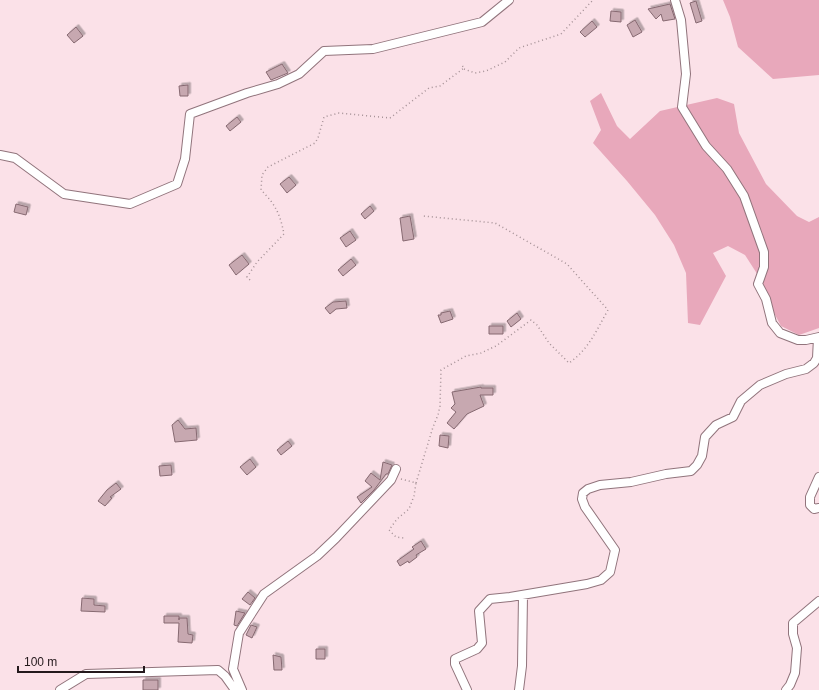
<svg xmlns="http://www.w3.org/2000/svg" width="819" height="690" font-family="Arial,sans-serif">
	<defs>
		<filter id="shadow"><feDropShadow dx="2.5" dy="-2.5" stdDeviation="0" flood-color="#0004"/></filter>
	</defs>
	<rect width="100%" height="100%" fill="#fbe1e8"/>
	<path fill="#e8a8bb" d="M723,0H819V75L773,79L738,47L730,17Z
		M601,93L617,126L630,139L660,111L717,98L734,104L739,133L766,184L797,216L809,222L819,217V328L799,335L781,326L773,311L763,283L745,255L728,246L713,253L726,276L700,325L688,323L686,273L674,245L655,215L627,181L593,143L601,130L590,101Z"/>
	<path fill="#c7a8b0" stroke="#866971" filter="url(#shadow)" d="M696,1L702,21L696,23L690,3Z
		M670,4L675,19L663,21L661,14L656,19L648,9Z
		M611,11L621,12V22L610,21Z
		M635,20L642,32L633,37L627,25Z
		M592,21L597,27L585,37L580,32Z
		M76,27L83,36L74,43L67,35Z
		M282,64L288,73L271,80L266,72Z
		M188,85V96H180L179,86Z
		M237,117L241,122L230,131L226,126Z
		M289,177L296,185L287,193L280,184Z
		M16,204L28,207L26,215L14,212Z
		M370,206L374,211L365,219L361,214Z
		M410,216L414,239L403,241L400,218Z
		M350,231L356,240L346,247L340,238Z
		M242,255L249,264L236,275L229,265Z
		M351,259L356,265L343,276L338,270Z
		M346,301L347,308L336,309L330,314L325,308L333,302Z
		M450,311L453,319L441,323L438,315H441V313Z
		M517,313L521,319L511,327L507,321Z
		M489,326H503V334H489Z
		M481,387V388H493V395H480L484,406L467,414L454,429L447,423L456,412L451,408L455,404L452,392Z
		M178,420L185,429L196,428L197,440L175,442L172,425Z
		M440,435L449,436L448,448L439,446Z
		M288,441L292,446L281,455L277,450Z
		M250,459L256,467L247,475L240,467Z
		M383,462L392,465L388,474H386L374,490L361,503L357,497L372,487L365,481L371,473L380,480Z
		M171,465L172,475L160,476L159,466Z
		M116,483L121,489L110,497L112,498L105,506L98,501L107,490Z
		M421,541L426,549L416,555L417,557L409,563L408,561L400,566L397,561L414,549L412,547Z
		M248,592L255,598L250,605L242,599Z
		M82,598L94,599V605L105,606V612L81,611Z
		M236,611L245,613L237,626L234,625Z
		M164,616H179V620V618H187L188,634L193,635L192,643L178,642L179,623H164Z
		M251,625L257,627L252,638L246,635Z
		M316,649H325V659H316Z
		M273,655L281,657L282,670H274Z
		M143,680H158V690H143Z"/>
	<g fill="none" stroke-linecap="round" stroke-linejoin="round">
		<defs>
			<path id="street" d="M675,0L681,20L686,74L682,107L706,146L727,169L744,196L764,252V267L758,284L766,299L772,323L780,333L798,340H806L819,337
				M0,155L15,158L64,194L130,204L177,184L185,159L190,114L247,93L278,84L299,74L324,51L373,49L482,22L509,0
				M819,477L810,497V505L814,509L819,508
				M60,690L86,674L218,670L225,676L235,690
				M242,690L233,669L239,633L264,594L317,556L336,538L391,480L396,469
				M467,690L455,664V659L477,649L482,643L479,611L490,599L510,597L587,584L601,580L610,572L615,550L585,507L582,499L583,493L588,489L600,485L631,482L666,474L691,471L697,465L702,456L705,437L716,425L733,417L741,401L760,385L786,374L806,369L814,363L817,358L818,338
				M519,690L522,666L523,595
				M786,690L790,685L795,673L797,648L793,634V623L819,601"/>
		</defs>
		<use href="#street" stroke="#91747c" stroke-width="10"/>
		<path stroke="#a59196" stroke-width="1.5" stroke-dasharray="1 3" stroke-linecap="butt" d="M464,69L475,73L486,71L505,62L519,48L561,34L593,0
			M250,280L247,277L257,262L284,234C280,214 276,205 261,190L262,175L268,167L315,143L318,138L324,117L339,113L390,118L429,88L440,86L464,68L461,64
			M401,479L416,483L414,496L409,509L397,519L389,530L396,537L404,538
			M416,483L433,427L438,415L440,406L441,370L466,356L481,353L496,346L531,320L537,325L549,343L569,363C589,349 596,331 608,310L567,264L495,223L423,216"/>
		<use href="#street" stroke="#fff" stroke-width="8"/>
	</g>
	<path d="M18 666v6h126v-6" fill="none" stroke="#24191c" stroke-width="2"/>
	<text x="24" y="666" font-size="12" fill="#24191c" stroke="#fbe1e8" stroke-width="3" paint-order="stroke">100 m</text>
</svg>
